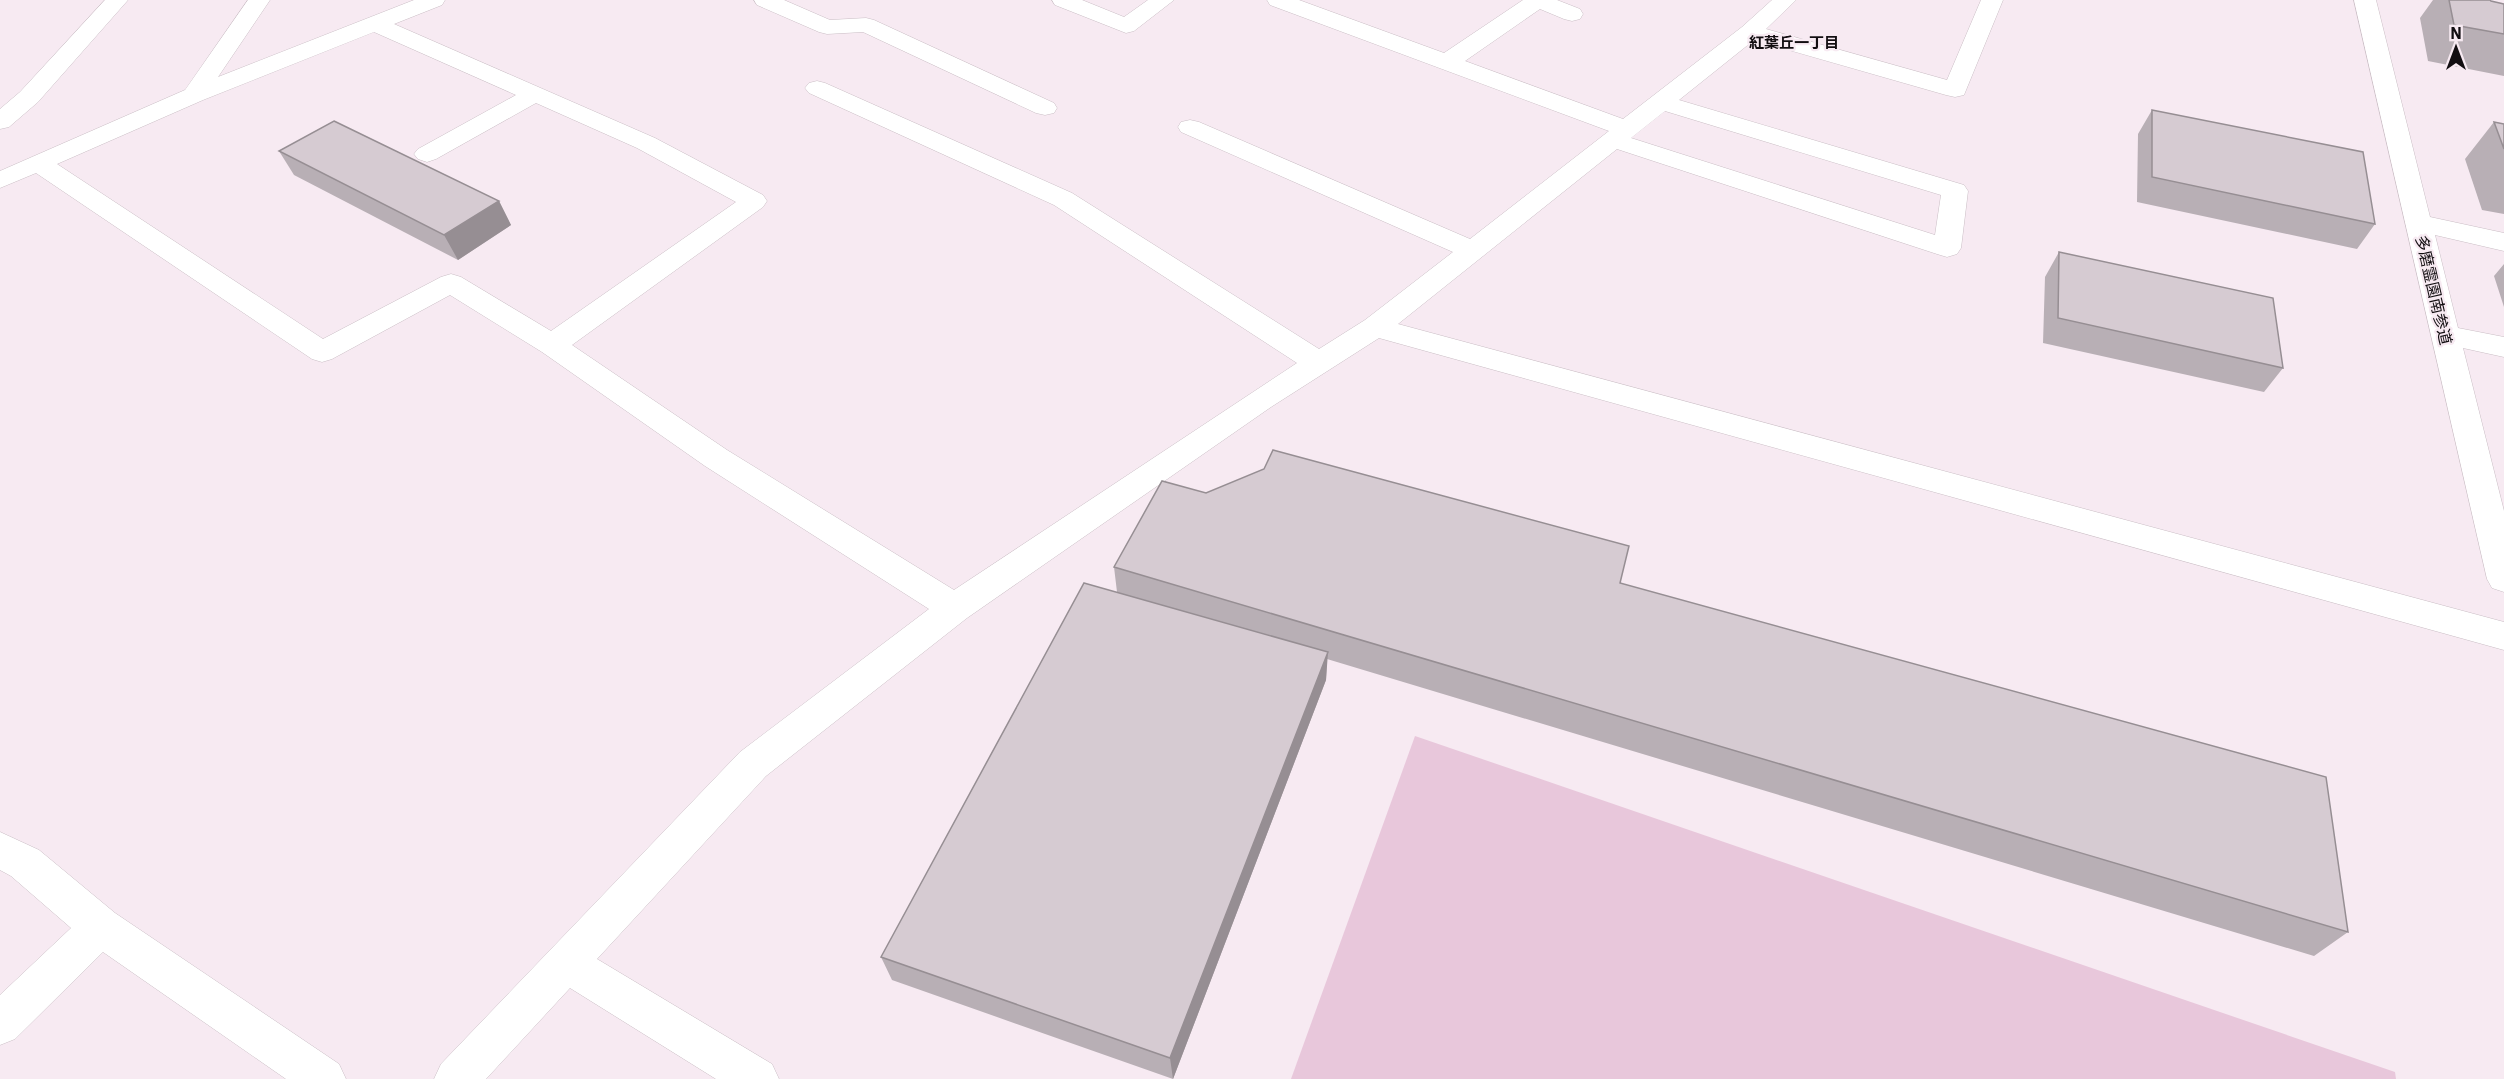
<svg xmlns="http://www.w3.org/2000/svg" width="2504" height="1079" font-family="'IBM Plex Sans','Noto Sans JP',sans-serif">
	<rect width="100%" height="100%" fill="#f7eaf2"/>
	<path fill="#e8c7db" d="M1415,736L2395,1072L2396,1079H1291Z"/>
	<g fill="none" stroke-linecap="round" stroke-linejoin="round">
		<defs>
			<path id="minor" d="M105,0H128L38,102L9,127L0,129V109L20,92Z
				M248,0H270L218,77L414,0H445L442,5L394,24L655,138L763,195L767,201L763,207L572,345L727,450L954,590L1297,363L1054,205L809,93L805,88L809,83L817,81L825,83L1072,193L1319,349L1365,320L1453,252L1181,132L1178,127L1181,122L1190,120L1199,122L1470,239L1609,131L1270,5L1267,0H1299L1444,53L1523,0H1557L1580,9L1583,14L1580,19L1572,21L1564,19L1540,9L1465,61L1623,119L1742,27L1772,0H1796L1766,29L1947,80L1981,0H2003L1964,95L1955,97L1946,95L1754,40L1679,100L1964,185L1968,191L1961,248L1957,254L1947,257L1937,254L1617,149L1398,324L2504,622V650L1379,338L1271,407L967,618L766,776L597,959L772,1064L779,1079H716L570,988L486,1079H434L441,1064L740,752L929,609L705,466L542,352L450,295L332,359L322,362L312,359L36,173L0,188V171L185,90ZM374,32L516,95L418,149L414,154L418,159L427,162L436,159L536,103L637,148L736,202L551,331L461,277L451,274L441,277L323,339L57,164L203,100ZM1665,111L1941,195L1935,235L1631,138Z
				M754,0H784L830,20L866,18L874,20L1054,103L1057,108L1054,113L1045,115L1036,113L863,32L827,34L819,32L757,5Z
				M1052,0H1082L1124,17L1148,0H1174L1134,31L1126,33L1055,5Z
				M2354,0H2376L2430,217L2504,233V251L2435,235L2458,328L2504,337V357L2463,348L2504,511V592L2492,588L2487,579Z
				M0,832L39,850L115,913L339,1064L346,1079H286L103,952L15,1039L0,1045V995L71,928L11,876L0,870Z"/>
		</defs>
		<use href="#minor" stroke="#cabec5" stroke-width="1"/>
		<use href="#minor" fill="#fff" fill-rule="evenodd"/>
	</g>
	<path fill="#b8afb5" d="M2433,0H2490L2491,1L2504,4V76L2428,61L2420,18Z
		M2152,110L2375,224L2357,249L2137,202L2138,134Z
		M2494,122L2504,124V214L2482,210L2465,159Z
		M279,151L499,201L511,225L458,260L294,175Z
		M2059,252L2283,368L2264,392L2043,343L2045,277Z
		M2504,264V307L2494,276Z
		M1206,493L1620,583L2348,932L2314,956L1327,659L1326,680L1173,1079L892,980L881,957L1117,592L1114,567Z"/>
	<path fill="#968e93" d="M499,201L511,225L458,260L444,235Z
		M1328,652L1326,680L1173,1079L1170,1058Z"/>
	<path fill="#d6cbd2" stroke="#968e93" stroke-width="1.5" d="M2449,0H2490L2491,1L2504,4V34L2454,25Z
		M2152,110L2363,152L2375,224L2152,177Z
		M334,121L499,201L444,235L279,151Z
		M2494,122L2504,124V149Z
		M2059,252L2273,298L2283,368L2058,318Z
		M1273,450L1629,546L1620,583L2326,777L2348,932L1114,567L1162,481L1206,493L1264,469Z
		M1084,583L1328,652L1170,1058L881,957Z"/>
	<g text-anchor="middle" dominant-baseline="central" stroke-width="4.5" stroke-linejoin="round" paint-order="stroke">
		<g font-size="15" font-weight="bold" fill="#120e11" stroke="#f7eaf2">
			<text x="1794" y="42">紅葉丘一丁目</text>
		</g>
		<g font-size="16" fill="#120e11" stroke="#f7eaf2">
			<text transform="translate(2434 290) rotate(77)">多磨霊園南参道</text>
		</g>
	</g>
	<g transform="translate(2456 48)" stroke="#f7eaf2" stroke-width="4.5" paint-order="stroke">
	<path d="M0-4.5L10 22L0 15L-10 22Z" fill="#120e11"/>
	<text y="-9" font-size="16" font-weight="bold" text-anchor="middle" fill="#120e11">N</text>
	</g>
</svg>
